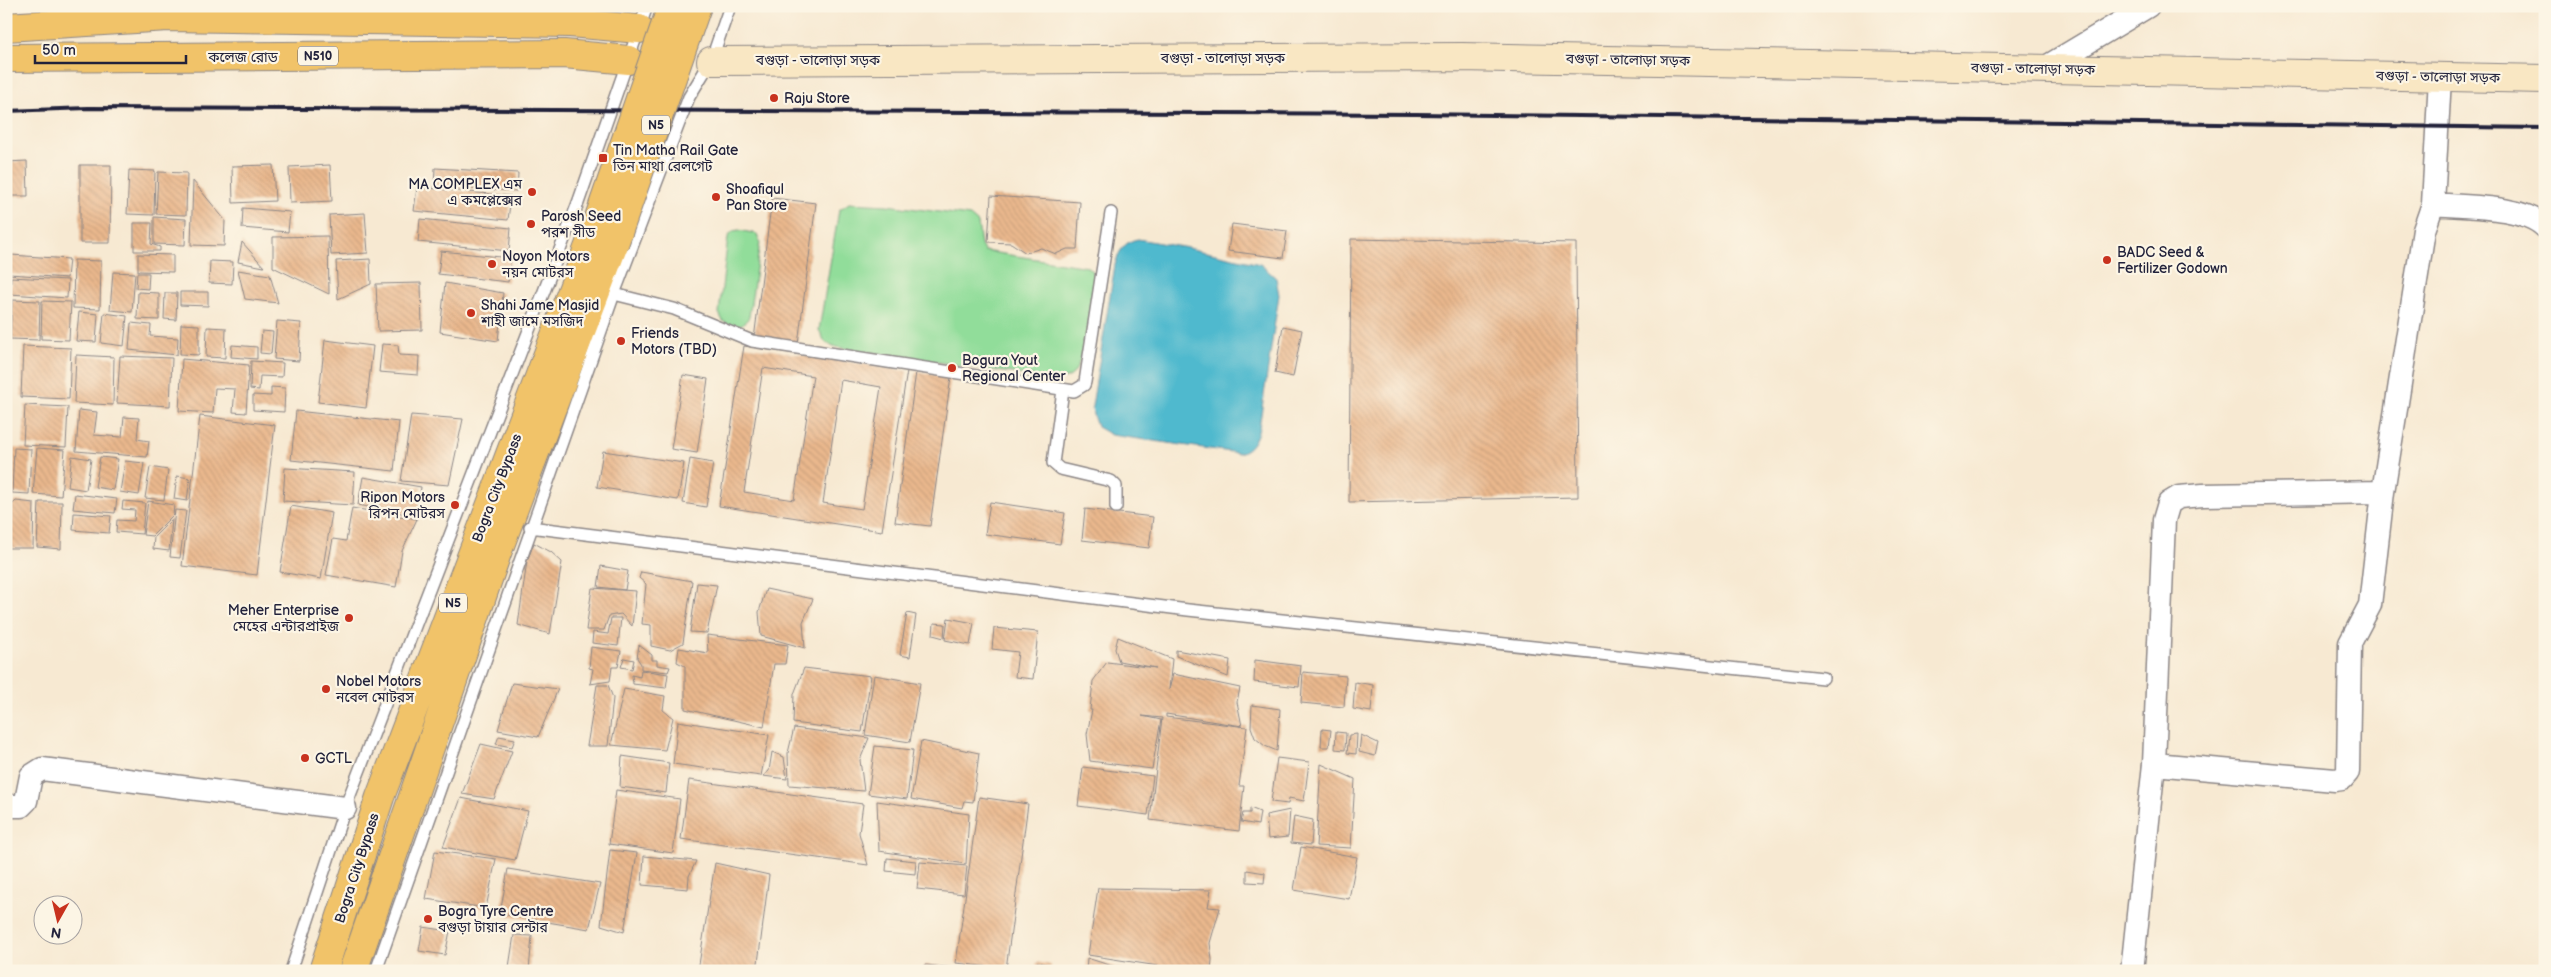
<svg xmlns="http://www.w3.org/2000/svg" width="2551" height="977" font-family="'Balsamiq Sans','Noto Sans Bengali',sans-serif">
	<defs>
		<pattern id="building-back-hatch" width="6" height="6" patternUnits="userSpaceOnUse" patternTransform="scale(1.25)"><rect width="6" height="6" fill="#eab88d"/><path d="M-1 5l2 2M0 0l6 6M5-1l2 2" fill="none" stroke="#c89e7b"/></pattern>
	</defs>
	<rect width="100%" height="100%" fill="#fcf5e5"/>
	<filter id="ink" filterUnits="userSpaceOnUse"><feTurbulence type="fractalNoise" baseFrequency=".02" numOctaves="2"/><feDisplacementMap in="SourceGraphic" scale="10" xChannelSelector="R" yChannelSelector="G"/><feConvolveMatrix kernelMatrix="1 2 1 2 8 2 1 2 1" color-interpolation-filters="sRGB"/></filter>
	<filter id="wash" filterUnits="userSpaceOnUse"><feTurbulence type="fractalNoise" baseFrequency=".0096" numOctaves="4" result="noise"/><feDisplacementMap in="SourceGraphic" scale="20" xChannelSelector="R" yChannelSelector="G"/><feGaussianBlur stdDeviation="1.12" result="paint"/><feColorMatrix in="noise" values="0 0 0 0 0 0 0 0 0 0 0 0 0 0 0 0 0 1.4 0 .05"/><feComposite in="paint" operator="in"/></filter>
	<g filter="url(#wash)">
		<rect width="100%" height="100%" fill="#f7e9d2"/>
		<path fill="#91dd9a" stroke="#5a806a" d="M849,203L887,205L970,216L978,223L981,245L984,251L1088,267C1091,270 1093,272 1094,277C1097,293 1084,362 1073,374C1067,380 1060,379 1052,379L836,347L825,342L819,330L839,210Z
			M739,230L757,234L760,242L749,317C742,328 733,328 723,321L719,313L728,237L733,231Z"/>
		<path fill="#50b9ce" stroke="#396e84" d="M1138,239L1188,248L1260,264L1276,278L1279,295L1259,428C1256,439 1252,449 1239,453L1111,435L1097,427L1093,415L1092,406L1115,265C1118,253 1124,241 1138,239Z"/>
		<g id="blocks">
			<path fill="url(#building-back-hatch)" fill-rule="evenodd" d="M600,6H621L620,10Z
				M27,161L28,196H6V162Z
				M80,165H111L110,243H80Z
				M273,165L275,201L233,203L232,166Z
				M330,165L332,201L290,203L289,167Z
				M435,168L518,173L517,191L434,187Z
				M129,170L155,171L154,215L127,214Z
				M158,172L187,173L186,215L156,214Z
				M193,181L225,220L224,246L191,245Z
				M417,187L511,196L508,220L414,211Z
				M991,196L1080,202L1077,249H1067L1056,254L1041,248L1026,253L1011,243L988,242Z
				M772,198L816,203L798,344L754,339Z
				M243,208L290,212L288,232L242,228Z
				M365,213L368,253L331,255L329,215Z
				M154,217L186,219L185,245L154,244Z
				M420,219L511,228L509,251L418,242Z
				M134,223H152L151,244L160,247V251H134Z
				M1232,224L1287,231L1283,258L1228,251Z
				M328,236L329,294L273,267V237Z
				M1351,239L1576,243L1578,497L1349,502Z
				M242,242L264,267L238,262Z
				M441,251L511,258L508,282L438,274Z
				M138,254L173,255V272L138,271Z
				M11,255L69,259L67,278L9,274Z
				M370,259L371,284L338,299L336,261Z
				M74,260L101,261L100,309L73,308Z
				M210,261L233,262L232,284L209,283Z
				M238,270L270,275L278,303L245,299Z
				M113,272L135,273L132,312L110,310Z
				M137,273H149L148,289L136,288Z
				M11,277L68,280L67,298L10,294Z
				M421,283L422,330L378,331L376,284Z
				M445,283L503,293L498,341L440,332Z
				M138,292L159,293V320L137,319Z
				M180,292H208V306L180,305Z
				M165,293H177L176,320L164,319Z
				M12,300L40,301L39,340L10,339Z
				M42,301L71,302L69,340L41,339Z
				M79,312L98,314L96,342L76,341Z
				M104,313L127,316L124,346L101,343Z
				M277,321L301,323L299,361L274,359Z
				M131,323L151,325L150,336L178,338L177,355L129,350Z
				M181,324L199,325V355L180,354Z
				M1283,326L1302,330L1293,377L1275,373Z
				M207,327L226,328L225,358L206,357Z
				M262,331L273,332L271,354L260,353Z
				M325,340L373,346L366,408L318,402Z
				M382,344L398,345L399,355L419,356L418,375L379,372Z
				M232,345L257,347V359L231,357Z
				M23,346L71,348L69,399L21,397Z
				M744,346L907,371L882,531L719,506ZM763,368L813,376L794,500L744,492ZM841,380L881,387L862,509L823,503Z
				M76,355L114,357L113,405L74,403Z
				M120,356L172,358L170,406L117,403Z
				M182,359L249,365L246,413L233,412L235,389L215,388L213,413L179,411Z
				M251,361L283,363L282,377L260,376L259,390L250,389Z
				M916,372L951,377L930,526L895,522Z
				M683,375L708,379L697,453L671,449Z
				M271,387L285,388L284,412L253,410V395L271,396Z
				M25,405L68,407L66,447L23,445Z
				M79,410L97,412L94,435L122,437L124,417L139,418L137,439L149,441L147,457L76,451Z
				M296,411L399,422L394,471L291,460Z
				M411,415L463,419L449,485L401,481Z
				M200,416L275,425L257,575L182,566Z
				M14,448L31,449L29,494L12,493Z
				M37,448L65,450L61,496L33,494Z
				M603,451L684,463L678,500L597,487Z
				M72,456L91,459L86,490L68,487Z
				M100,457L118,459L113,490L95,487Z
				M690,459L713,463L706,507L683,503Z
				M125,461L144,463L139,495L120,492Z
				M150,467L168,470L164,500L145,498Z
				M285,468L355,472L353,505L283,501Z
				M177,476L190,478L187,501L174,499Z
				M363,477L421,487L417,516L358,505Z
				M75,494L117,499L115,513L73,509Z
				M16,501L34,503L33,548H6V510Z
				M123,501L145,503L142,534L116,532L117,520L134,521L135,510L122,509Z
				M148,501L174,505L173,515L152,536L143,535Z
				M39,502H62L61,549L37,547Z
				M990,502L1065,513L1060,544L985,534Z
				M291,506L332,513L321,579L280,572Z
				M352,508L417,519L402,551L396,587L326,575L333,539L346,541Z
				M1085,509L1153,517L1149,548L1082,540Z
				M175,510L186,511L180,558L170,557Z
				M74,513L111,516L109,533L73,530Z
				M172,519L169,551L153,549L154,537Z
				M534,543L551,552L562,562L550,634L518,625L527,561Z
				M601,566L628,571L625,590L598,587Z
				M641,572L692,581L683,643L670,650L651,646V625L642,624L646,584L639,578Z
				M697,583L717,585L707,633L690,632Z
				M592,588L636,591L632,626L621,614L609,616L604,630H586Z
				M766,589L813,599L803,622L805,648L761,636L759,612Z
				M907,613L916,615L910,657L900,655Z
				M611,618H621L618,646L592,643L593,632L608,634Z
				M948,618L974,623L970,645L945,640Z
				M934,623L945,624L944,638L933,635Z
				M994,628L1038,632L1033,679L1015,677L1018,652L992,649Z
				M707,635L788,645L785,664H774L764,727L685,709V666L677,662L679,648L708,653Z
				M1118,637L1172,659L1169,690L1173,674L1240,688L1237,702L1242,726L1166,714V717L1247,727L1239,786H1244L1239,831L1150,820L1162,718L1142,716L1161,720L1152,769L1090,761L1087,734L1092,710H1090L1093,681L1107,662L1156,668L1119,661L1115,649Z
				M639,645L652,655V660H657V665L670,667L668,672L641,669V664L637,658Z
				M591,647L621,651L618,667H612L610,681L590,684L593,669L589,668Z
				M1176,650L1230,660L1228,677L1176,656Z
				M624,658L634,660L632,669L621,667Z
				M1255,660L1301,666L1299,687L1254,682Z
				M804,668L871,676L862,732L793,723L794,694Z
				M641,670L668,674L666,688L633,684L632,675L640,677Z
				M1303,672L1346,676L1344,707L1301,703Z
				M874,675L920,683L910,742L865,735Z
				M1355,682L1373,685L1371,712L1353,709Z
				M512,683L558,689L538,737L498,730Z
				M597,685H608L613,698L608,746H587Z
				M624,689L665,696L663,710L673,718L665,750L611,745Z
				M1252,705L1280,709L1277,751L1265,746L1255,738L1251,727Z
				M678,721L769,735L761,776L673,764Z
				M794,728L869,738L860,760L864,791L789,785L788,753Z
				M1322,729L1331,730L1329,747H1321Z
				M1336,732L1346,733L1345,750L1335,749Z
				M1357,734L1356,754L1347,753L1349,735Z
				M1361,735L1378,743L1375,756L1359,752Z
				M499,736L515,739L512,747L496,744Z
				M921,741L979,753L973,802L964,801L962,808L911,799Z
				M481,744L512,751L494,799L462,794Z
				M875,746L913,750L907,799L868,794Z
				M772,752L784,757L787,779L763,776L769,771Z
				M622,756L669,763L666,793L620,787Z
				M1277,758L1309,762L1304,801L1289,798L1288,804L1271,802Z
				M1321,764L1355,779L1351,848L1316,846Z
				M1083,767L1153,776L1148,815L1078,806Z
				M689,780L863,804L859,833L868,865L681,839Z
				M616,790L680,799L673,853L609,844Z
				M979,797L1028,804L1006,969L956,963Z
				M461,798L528,811L515,860L443,847Z
				M877,801L969,814L966,864L879,851Z
				M1250,808L1260,812L1258,825L1241,822L1243,813H1250Z
				M1290,810L1288,837L1268,839L1266,815Z
				M1294,816L1313,820L1311,845L1291,843Z
				M1301,847L1357,857L1349,899L1294,890Z
				M610,850L637,853L624,932L601,925Z
				M435,851L496,859L486,908L426,899Z
				M644,856L696,861L689,876L688,889L642,885Z
				M887,858L916,861L915,874L886,871Z
				M920,862L967,866L964,894L917,889Z
				M715,863L769,875L757,971H698Z
				M508,869L600,884L589,929L500,914Z
				M1247,870L1265,873L1264,883L1247,882Z
				M1098,888L1211,890L1208,907L1220,908L1210,943L1212,960L1211,971H1190L1088,955Z
				M423,927L450,931L445,955L419,951Z
				M514,935L532,936L529,971L509,967Z
				M1087,958L1125,970V971H1086Z
				M1037,962L1051,965V971H1035Z
				M925,965L967,969V971H924Z"/>
		</g>
	</g>
	<g filter="url(#ink)">
		<use href="#blocks" fill-opacity="0" stroke="#8c8686" stroke-width="1"/>
		<g fill="none" stroke-linecap="round" stroke-linejoin="round">
			<defs>
				<path id="lane" d="M614,294L674,309L752,341L1074,391L1084,385L1085,382L1111,213
					M1063,390L1053,463L1060,469L1111,481L1116,486V507
					M530,527L1188,610L1823,678
					M291,971L345,808L578,203L647,6
					M376,971L614,294L689,97L711,61L730,6"/>
				<path id="street" d="M2043,69L2148,6
					M2433,204C2464,207 2523,205 2545,227
					M2154,764L2335,780L2342,779L2348,772L2350,643L2370,605L2383,492L2424,230L2433,204L2440,78
					M6,806H21L26,801L31,776L42,769L345,808
					M2132,971L2154,764L2164,520L2169,503L2179,497L2203,495L2383,492"/>
				<path id="secondary" d="M711,61L1462,57L2545,79"/>
				<path id="highway" d="M6,27L168,17L570,23L639,29
					M6,58L564,54L629,60
					M323,971L380,797L592,238
					M353,971L497,553L614,244"/>
			</defs>
			<use href="#lane" stroke="#8c8686" stroke-width="14"/>
			<use href="#street" stroke="#8c8686" stroke-width="25"/>
			<use href="#secondary" stroke="#8c8686" stroke-width="30"/>
			<use href="#highway" stroke="#8c8686" stroke-width="30"/>
			<use href="#lane" stroke="#fff" stroke-width="11"/>
			<use href="#street" stroke="#fff" stroke-width="22"/>
			<use href="#secondary" stroke="#f9e7c3" stroke-width="28"/>
			<use href="#highway" stroke="#f1c369" stroke-width="28"/>
			<path stroke="#22223b" stroke-width="4" d="M6,111L88,108L1417,114L2545,128"/>
			<defs>
				<path id="highway-bridge" d="M592,238L672,6
					M614,244L697,6"/>
			</defs>
			<use href="#highway-bridge" stroke="#8c8686" stroke-width="30" stroke-linecap="butt"/>
			<use href="#highway-bridge" stroke="#f1c369" stroke-width="28"/>
		</g>
	</g>
	<g fill="#c8321e" stroke="#fcf5e5" stroke-width="2">
		<circle cx="774" cy="98" r="5"/>
		<rect x="598" y="153" width="10" height="10" rx="2.5"/>
		<circle cx="532" cy="192" r="5"/>
		<circle cx="716" cy="197" r="5"/>
		<circle cx="531" cy="224" r="5"/>
		<circle cx="2107" cy="260" r="5"/>
		<circle cx="492" cy="264" r="5"/>
		<circle cx="471" cy="313" r="5"/>
		<circle cx="621" cy="341" r="5"/>
		<circle cx="952" cy="368" r="5"/>
		<circle cx="455" cy="505" r="5"/>
		<circle cx="349" cy="618" r="5"/>
		<circle cx="326" cy="689" r="5"/>
		<circle cx="305" cy="758" r="5"/>
		<circle cx="428" cy="919" r="5"/>
	</g>
	<g text-anchor="middle" dominant-baseline="central" stroke-width="4.5" stroke-linejoin="round" paint-order="stroke">
		<g fill="#fcf5e5" stroke="#63616e" stroke-width="1">
			<rect x="298" y="46.5" width="40" height="19" rx="4"/>
			<rect x="642" y="115.5" width="28" height="19" rx="4"/>
			<rect x="439" y="593.5" width="28" height="19" rx="4"/>
		</g>
		<g font-size="12" font-weight="bold" fill="#22223b">
			<text x="318" y="56">N510</text>
			<text x="656" y="125">N5</text>
			<text x="453" y="603">N5</text>
		</g>
		<g font-size="14" fill="#22223b" stroke="#fcf5e5">
			<text x="243" y="57">কলেজ রোড</text>
			<text x="1223" y="58">বগুড়া - তালোড়া সড়ক</text>
			<text x="818" y="60">বগুড়া - তালোড়া সড়ক</text>
			<text transform="translate(1628 60) rotate(1)">বগুড়া - তালোড়া সড়ক</text>
			<text transform="translate(2033 69) rotate(1)">বগুড়া - তালোড়া সড়ক</text>
			<text transform="translate(2438 77) rotate(1)">বগুড়া - তালোড়া সড়ক</text>
			<text transform="translate(497 488) rotate(-69)">Bogra City Bypass</text>
			<text transform="translate(357 868) rotate(-72)">Bogra City Bypass</text>
		</g>
		<g font-size="14" fill="#22223b" stroke="#fcf5e5" text-anchor="start">
			<text x="784" y="98">Raju Store</text>
			<text x="613" y="150">Tin Matha Rail Gate<tspan x="613" dy="16">তিন মাথা রেলগেট</tspan></text>
			<text x="522" y="184" text-anchor="end">MA COMPLEX এম<tspan x="522" dy="16">এ কমপ্লেক্সের</tspan></text>
			<text x="726" y="189">Shoafiqul<tspan x="726" dy="16">Pan Store</tspan></text>
			<text x="541" y="216">Parosh Seed<tspan x="541" dy="16">পরশ সীড</tspan></text>
			<text x="2117" y="252">BADC Seed &amp;<tspan x="2117" dy="16">Fertilizer Godown</tspan></text>
			<text x="502" y="256">Noyon Motors<tspan x="502" dy="16">নয়ন মোটরস</tspan></text>
			<text x="481" y="305">Shahi Jame Masjid<tspan x="481" dy="16">শাহী জামে মসজিদ</tspan></text>
			<text x="631" y="333">Friends<tspan x="631" dy="16">Motors (TBD)</tspan></text>
			<text x="962" y="360">Bogura Yout<tspan x="962" dy="16">Regional Center</tspan></text>
			<text x="445" y="497" text-anchor="end">Ripon Motors<tspan x="445" dy="16">রিপন মোটরস</tspan></text>
			<text x="339" y="610" text-anchor="end">Meher Enterprise<tspan x="339" dy="16">মেহের এন্টারপ্রাইজ</tspan></text>
			<text x="336" y="681">Nobel Motors<tspan x="336" dy="16">নবেল মোটরস</tspan></text>
			<text x="315" y="758">GCTL</text>
			<text x="438" y="911">Bogra Tyre Centre<tspan x="438" dy="16">বগুড়া টায়ার সেন্টার</tspan></text>
		</g>
	</g>
	<rect width="2551" height="977" fill="none" stroke="#fcf5e5" stroke-width="25"/>
	<g transform="translate(58 920) rotate(188)"><circle r="24" fill="#fcf5e5" stroke="#a5a1a1"/>
	<path d="M0-4L9 19L0 12L-9 19Z" fill="#c8321e"/>
	<text y="-8" font-size="14" font-weight="bold" text-anchor="middle" fill="#22223b">N</text>
	</g>
	<path d="M35 55v8h151v-8" fill="none" stroke="#22223b" stroke-width="2.5"/>
	<text x="42" y="55" font-size="15" fill="#22223b" stroke="#fcf5e5" stroke-width="4" paint-order="stroke">50 m</text>
</svg>
